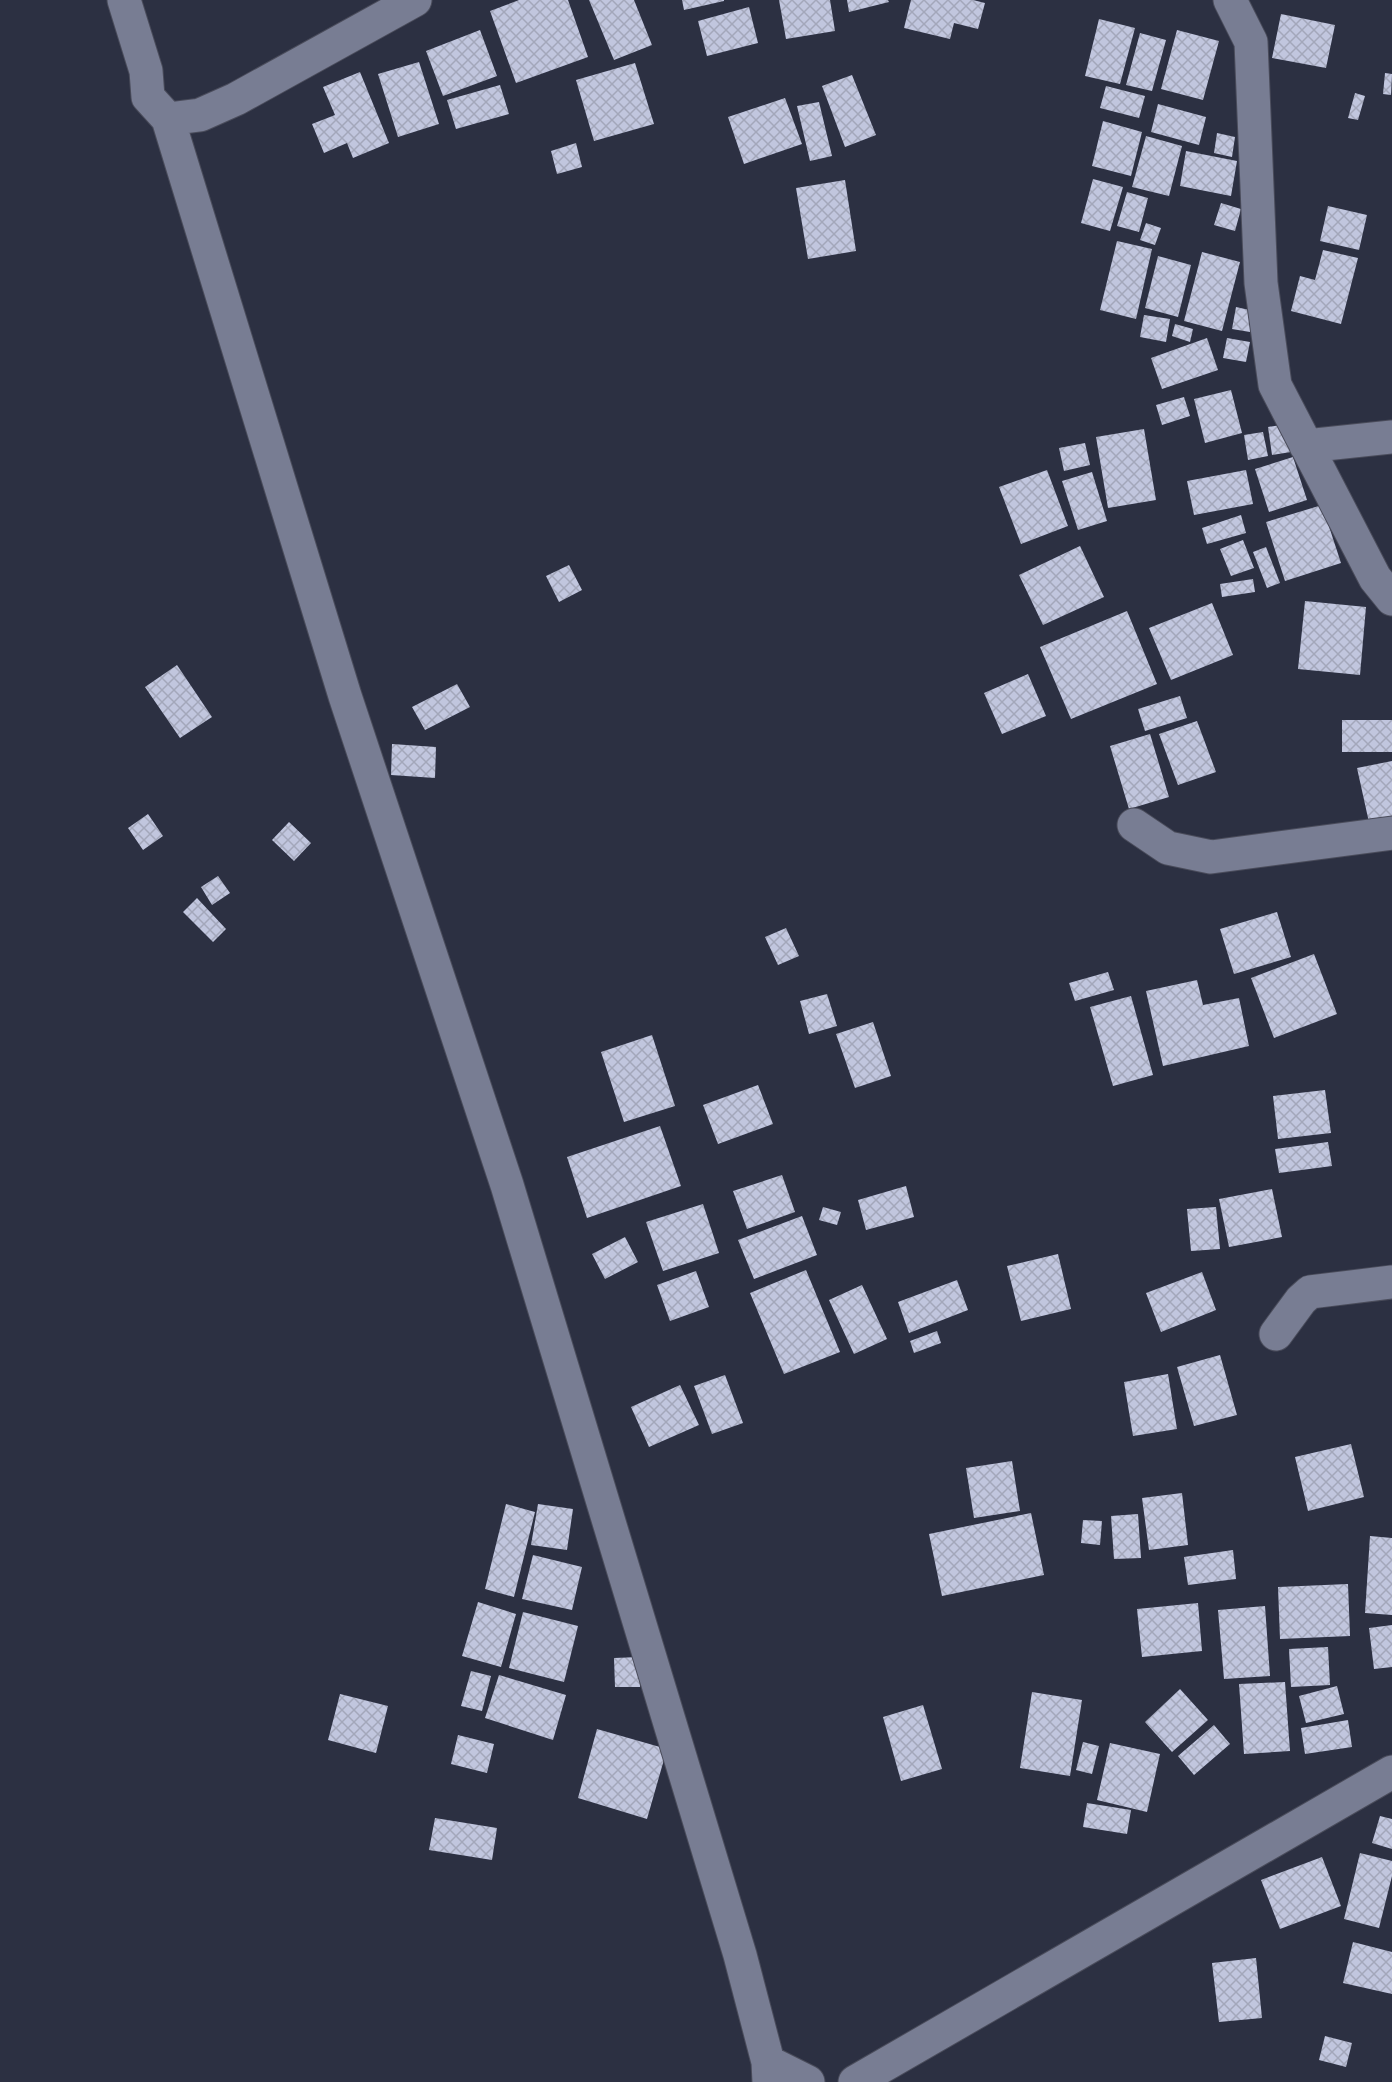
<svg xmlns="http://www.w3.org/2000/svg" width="1392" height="2082" font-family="'Exo 2',sans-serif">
	<defs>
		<pattern id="building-cross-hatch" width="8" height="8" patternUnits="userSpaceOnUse" patternTransform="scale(1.5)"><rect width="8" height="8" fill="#c1c6de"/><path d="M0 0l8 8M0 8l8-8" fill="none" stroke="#a3a7ba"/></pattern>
	</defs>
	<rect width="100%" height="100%" fill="#2c3042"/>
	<path fill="url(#building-cross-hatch)" d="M519,0H568L588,57L516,83L490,11Z
		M589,0H634L652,45L614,60Z
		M682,0H724V1L684,10Z
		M779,0H830L835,31L786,39Z
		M847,0H888L889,2L849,12Z
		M911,0H973L985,3L978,29L954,23L950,39L904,28Z
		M749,7L758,43L707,56L698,21Z
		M1281,14L1335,25L1326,68L1272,58Z
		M1099,19L1135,28L1120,84L1085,76Z
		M480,30L497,76L443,96L426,51Z
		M1177,30L1219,41L1203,100L1161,89Z
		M1140,33L1166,40L1152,91L1126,85Z
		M419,62L439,124L398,137L378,74Z
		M635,63L654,124L594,141L576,80Z
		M360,72L389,143L353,158L347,143L324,153L312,124L335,115L323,87Z
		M1385,73L1392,74L1391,95L1383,94Z
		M852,75L876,135L845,147L822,86Z
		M500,85L509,114L456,129L447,100Z
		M1106,86L1145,96L1139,118L1100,108Z
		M1355,93L1365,96L1358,120L1348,118Z
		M785,98L802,144L744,164L728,117Z
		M819,102L832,156L810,161L797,106Z
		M1158,104L1206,117L1199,145L1151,132Z
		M1103,121L1142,132L1131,176L1092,166Z
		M1217,133L1235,137L1232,157L1214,153Z
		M1146,136L1182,146L1169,196L1132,187Z
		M576,143L582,167L557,174L551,151Z
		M1186,151L1237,161L1231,196L1180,186Z
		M1093,179L1123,187L1110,231L1081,223Z
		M845,180L856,251L808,259L796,188Z
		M1127,192L1148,198L1139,232L1117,226Z
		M1221,203L1241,209L1235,231L1214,225Z
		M1328,206L1367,215L1359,250L1320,241Z
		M1146,223L1161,228L1155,245L1140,240Z
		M1117,241L1152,249L1136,319L1100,310Z
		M1323,250L1358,258L1341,324L1291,311L1300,276L1315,280Z
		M1202,252L1240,262L1222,331L1184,321Z
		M1158,256L1191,265L1178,317L1145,308Z
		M1236,307L1254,311L1250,332L1232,329Z
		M1144,315L1170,319L1166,342L1140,337Z
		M1175,324L1193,329L1190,342L1172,336Z
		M1207,338L1218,370L1162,389L1151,358Z
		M1227,338L1250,342L1246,362L1223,358Z
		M1231,390L1242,433L1205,443L1194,399Z
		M1184,397L1190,416L1162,425L1156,405Z
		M1287,424L1291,452L1272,455L1268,427Z
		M1144,429L1156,500L1108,508L1096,437Z
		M1263,432L1268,456L1248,460L1244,435Z
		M1085,443L1090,465L1064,471L1059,448Z
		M1293,457L1307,500L1269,512L1255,469Z
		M1047,470L1068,526L1021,544L999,487Z
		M1246,470L1253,504L1194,515L1187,481Z
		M1092,472L1107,521L1078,530L1062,481Z
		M1322,505L1341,563L1285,581L1266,522Z
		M1241,515L1246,533L1207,544L1202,528Z
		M1243,540L1254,568L1231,576L1220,549Z
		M1080,546L1104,597L1043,625L1019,575Z
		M1266,547L1280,583L1267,588L1253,552Z
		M569,565L582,590L559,602L546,576Z
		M1253,579L1255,592L1222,597L1220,584Z
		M1305,601L1366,607L1360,675L1298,669Z
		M1212,603L1233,655L1171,680L1149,628Z
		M1127,611L1157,684L1071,719L1040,647Z
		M177,665L212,717L180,738L145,687Z
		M1028,674L1046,716L1002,734L984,693Z
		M457,684L470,707L425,730L412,707Z
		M1180,696L1187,718L1145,731L1138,709Z
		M1342,720H1392V752H1342Z
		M1197,721L1216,772L1178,785L1159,734Z
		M1150,734L1169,797L1129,809L1110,746Z
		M392,744L436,747L435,778L391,775Z
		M1392,761V822L1370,827L1357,768Z
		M148,814L163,836L143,850L128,828Z
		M289,822L311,843L294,861L272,840Z
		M218,876L230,893L212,905L201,887Z
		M197,898L226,929L213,942L183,912Z
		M1277,912L1291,957L1234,974L1220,929Z
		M786,928L799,956L778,965L765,937Z
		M1314,954L1337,1014L1274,1038L1251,978Z
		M1108,972L1114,990L1075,1001L1069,983Z
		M1197,980L1203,1005L1239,998L1249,1046L1163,1066L1146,991Z
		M827,994L837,1026L809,1034L800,1001Z
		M1131,996L1153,1075L1113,1086L1090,1007Z
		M873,1022L891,1076L855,1088L836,1034Z
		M652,1035L675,1106L624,1122L601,1052Z
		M758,1085L773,1124L718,1144L703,1105Z
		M1325,1090L1331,1133L1278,1139L1273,1096Z
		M660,1126L681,1186L587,1218L567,1157Z
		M1328,1142L1332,1166L1279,1173L1275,1149Z
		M782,1175L795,1212L747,1229L733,1191Z
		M906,1186L914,1217L866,1230L858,1200Z
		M1272,1189L1282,1237L1229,1247L1219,1199Z
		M703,1204L719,1253L663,1271L646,1222Z
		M823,1207L841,1212L837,1225L819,1220Z
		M1216,1207L1220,1249L1191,1251L1187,1209Z
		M802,1216L817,1255L754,1279L738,1240Z
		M625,1237L638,1262L605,1279L592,1254Z
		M1058,1254L1071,1309L1021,1321L1007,1266Z
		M806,1270L840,1352L784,1374L750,1293Z
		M696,1271L709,1307L670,1321L657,1285Z
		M1202,1272L1216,1310L1161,1332L1146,1293Z
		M957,1280L968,1310L909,1333L898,1302Z
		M862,1285L887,1339L854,1354L829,1300Z
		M937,1331L941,1343L914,1353L910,1341Z
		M1220,1355L1237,1415L1194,1426L1177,1367Z
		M1168,1374L1177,1429L1133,1436L1124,1382Z
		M725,1375L743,1423L712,1434L694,1386Z
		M680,1385L699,1425L649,1447L631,1407Z
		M1351,1444L1364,1497L1308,1511L1295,1457Z
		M1012,1461L1020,1511L974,1518L966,1468Z
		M1182,1493L1188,1545L1149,1550L1142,1498Z
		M506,1504L535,1512L514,1597L485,1589Z
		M538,1504L573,1509L567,1550L531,1545Z
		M1031,1513L1044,1575L942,1596L929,1534Z
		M1138,1514L1141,1558L1114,1559L1111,1516Z
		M1083,1520L1102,1521L1100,1545L1081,1543Z
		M1370,1536L1392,1538V1615L1365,1613Z
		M1233,1550L1236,1579L1188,1585L1184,1557Z
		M533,1555L582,1567L572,1610L522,1599Z
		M1348,1584L1350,1636L1280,1639L1278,1587Z
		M478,1602L516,1614L501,1667L462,1656Z
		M1198,1603L1202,1651L1142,1657L1137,1609Z
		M1265,1606L1270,1676L1224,1679L1218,1610Z
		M523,1612L578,1626L564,1682L509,1668Z
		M1392,1625V1667L1374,1669L1369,1628Z
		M1328,1647L1330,1685L1291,1687L1289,1649Z
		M639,1657L640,1687H615L614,1658Z
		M471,1671L491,1676L482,1711L461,1706Z
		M499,1675L566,1695L553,1740L485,1718Z
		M1285,1682L1290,1751L1244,1754L1239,1684Z
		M1337,1686L1344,1714L1306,1723L1299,1696Z
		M1180,1689L1208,1720L1172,1752L1145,1722Z
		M1032,1692L1082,1700L1070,1776L1020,1768Z
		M340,1694L388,1706L376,1753L328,1740Z
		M923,1705L942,1769L901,1781L883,1717Z
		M1348,1720L1352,1747L1305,1754L1301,1728Z
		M1214,1725L1230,1744L1194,1775L1178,1756Z
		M597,1729L667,1749L647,1819L578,1798Z
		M458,1735L494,1744L487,1773L451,1764Z
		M1083,1742L1099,1746L1092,1774L1076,1770Z
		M1110,1743L1160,1754L1147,1812L1097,1800Z
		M1087,1803L1131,1810L1127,1834L1083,1827Z
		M1380,1816L1392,1819V1849L1372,1843Z
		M435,1818L497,1828L492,1860L429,1850Z
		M1360,1853L1392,1861V1876L1379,1928L1344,1919Z
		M1322,1857L1341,1906L1280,1929L1261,1880Z
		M1353,1942L1392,1952V1994L1343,1983Z
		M1256,1958L1262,2018L1219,2022L1212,1963Z
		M1325,2036L1352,2043L1346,2067L1319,2060Z"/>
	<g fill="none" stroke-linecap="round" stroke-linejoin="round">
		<defs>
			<path id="minor" d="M124,0L146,71L148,97L168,119L200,115L236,99L415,0
				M1230,0L1251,42L1261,283L1275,385L1375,578L1392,599
				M168,119L345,696L507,1185L740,1955L768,2062L769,2082
				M1306,446L1392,437
				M1134,825L1168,848L1211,857L1392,833
				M1276,1334L1301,1300L1310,1292L1392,1282
				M768,2062L808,2082
				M855,2082L1392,1772"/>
		</defs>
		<use href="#minor" stroke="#4a4c5b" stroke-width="35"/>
		<use href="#minor" stroke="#787d93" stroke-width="33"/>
	</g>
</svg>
